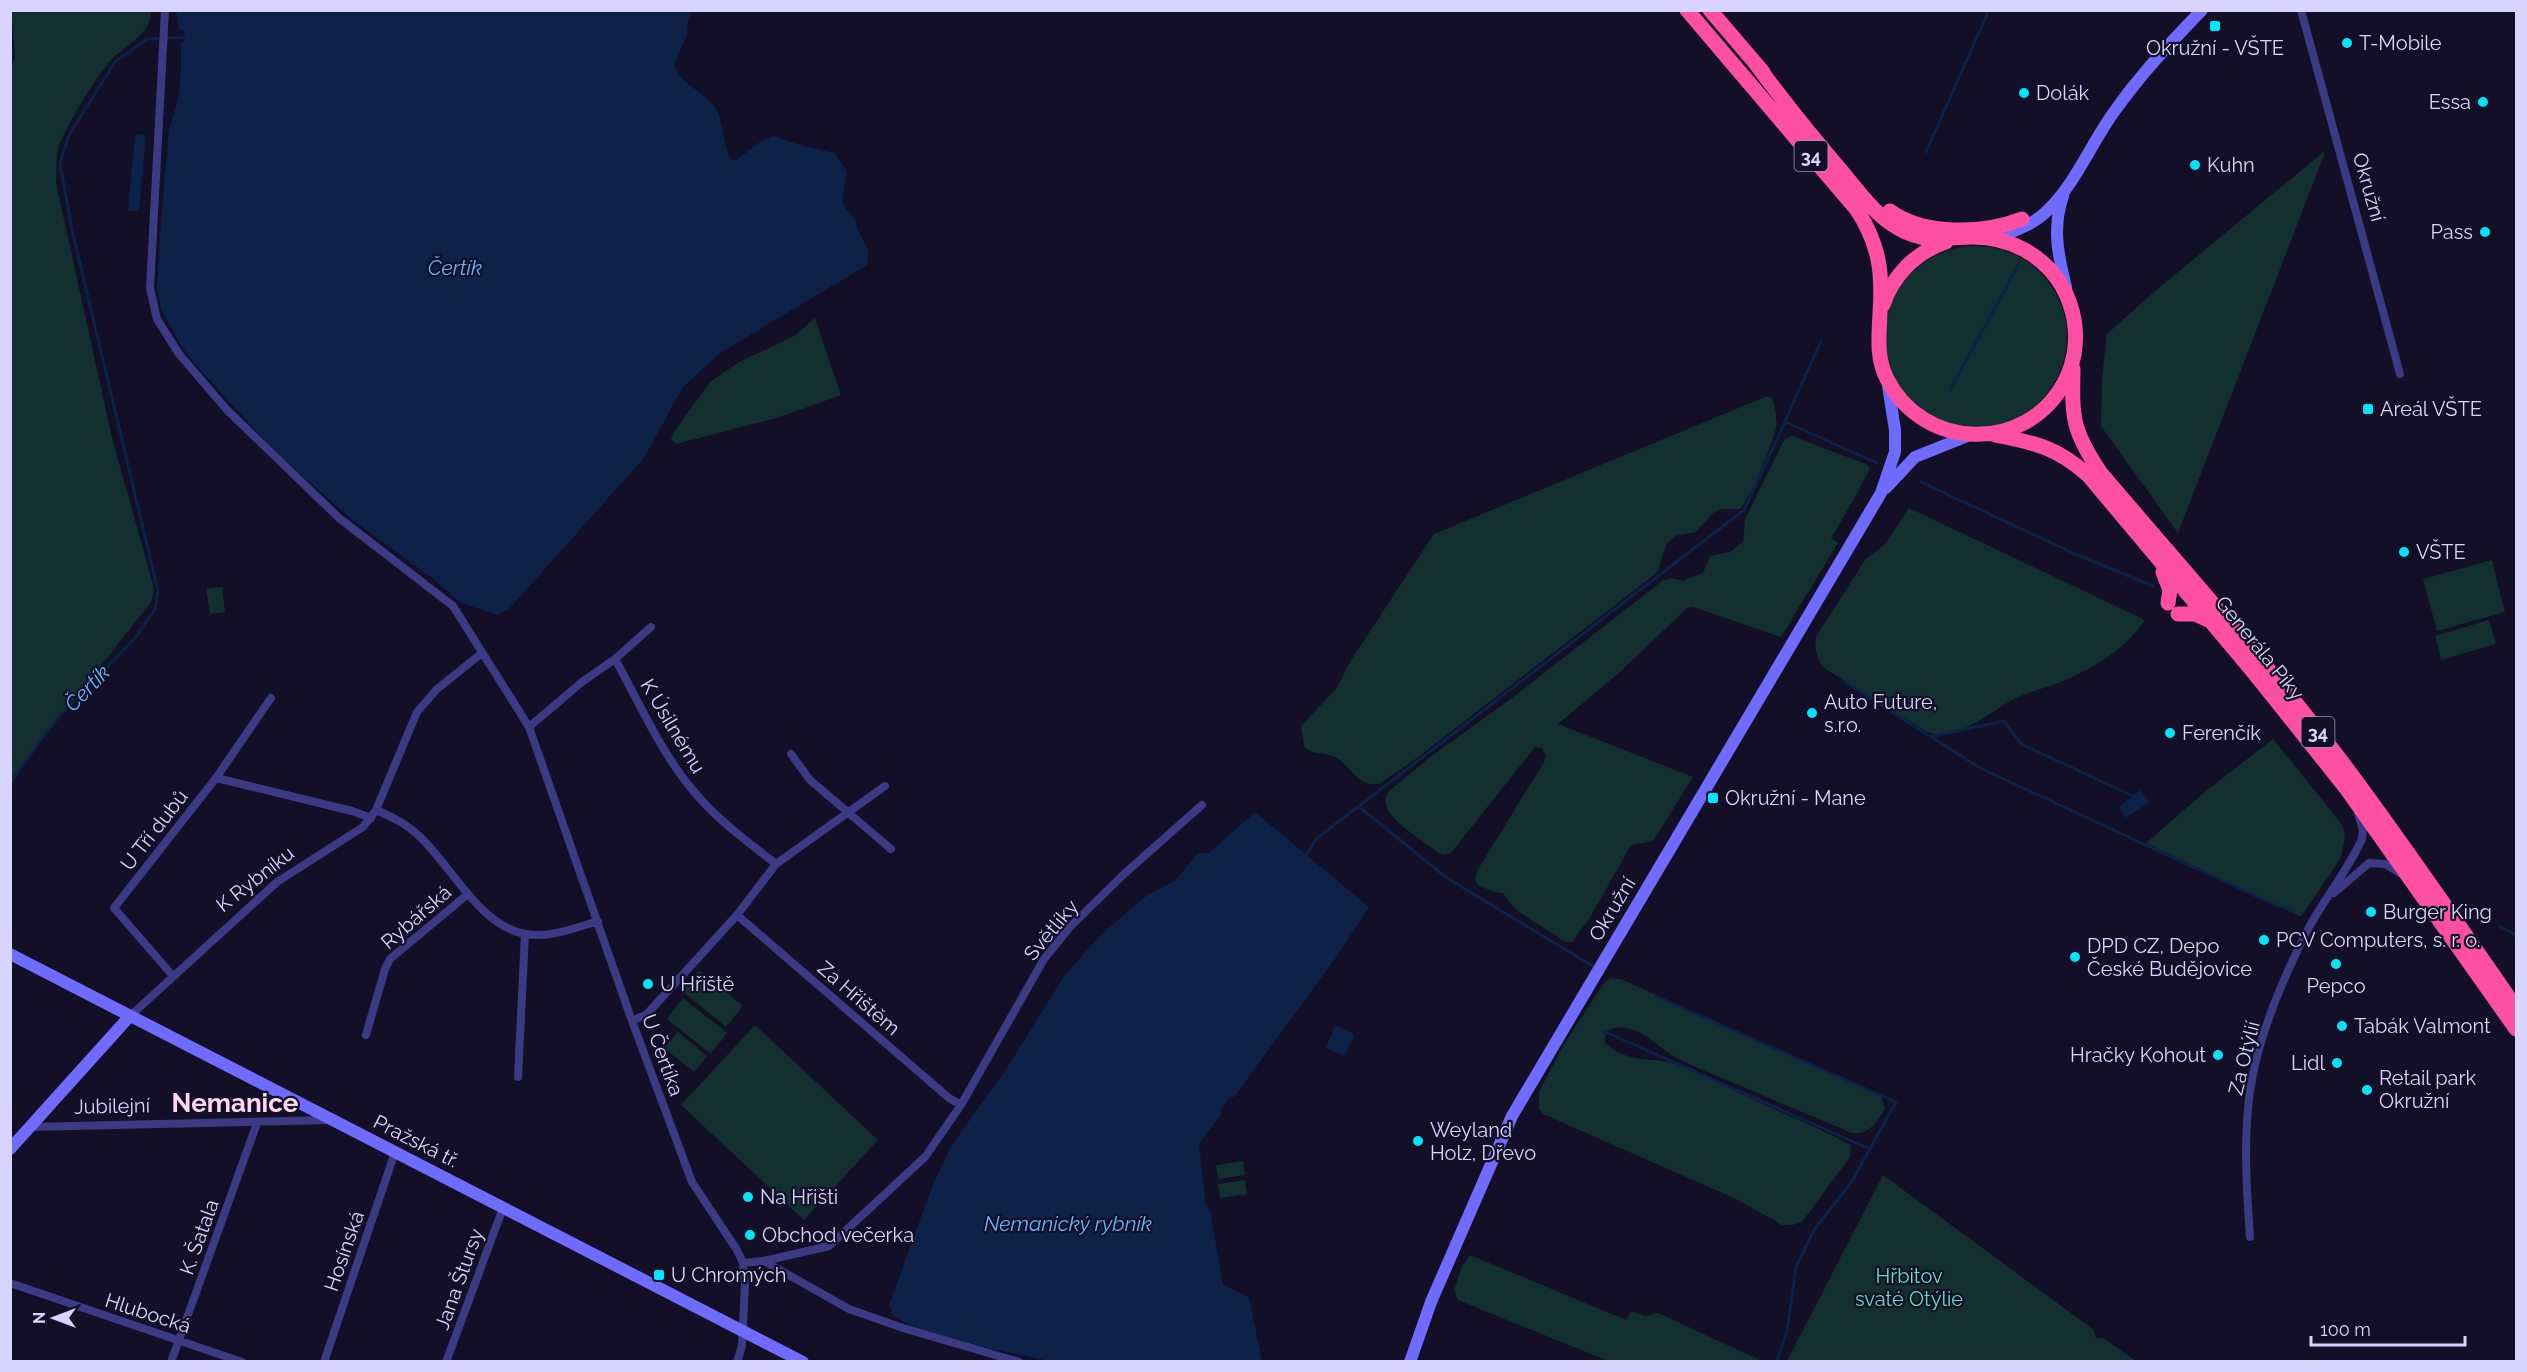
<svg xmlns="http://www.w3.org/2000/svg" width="2527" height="1372" font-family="Raleway,sans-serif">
	<rect width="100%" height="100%" fill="#130f26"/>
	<path fill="#12302f" d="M11,10L151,11C151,35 127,44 112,59C98,73 66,127 59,146C55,157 57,171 56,183L112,438L154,588L152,601L11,779L10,71L15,57Z
		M2326,150L2178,533L2101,426L2102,378L2107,334L2155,291Z
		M1885 337a91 91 0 1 1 182 0a91 91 0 1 1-182 0Z
		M815,318L841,395L777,418L676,444L671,439L673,433L710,382L739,362L794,336Z
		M1765,397H1771C1776,405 1777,419 1776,428C1773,443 1750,499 1740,509H1721L1713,513L1696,532L1675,536L1667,544L1663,554L1658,572L1413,761L1379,784C1358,788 1351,765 1335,757C1324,751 1314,757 1304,746L1301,726L1336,689L1351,660L1434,534Z
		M1792,436L1866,464L1870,468L1853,501L1831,538L1838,543L1781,637L1693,607L1687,608L1620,672L1558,724L1693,777L1653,841L1631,845L1591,916L1572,942H1566L1519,912L1509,902L1503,893L1494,892L1478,885L1475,880L1477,871L1544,762L1546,756L1542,748L1535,747L1451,853L1445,855L1438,853C1423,839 1374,815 1388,792L1430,757L1508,701L1662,581L1672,578L1683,581L1703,573L1710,556L1730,552L1743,542L1745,519L1780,448L1785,439Z
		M1909,508L2145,620C2124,652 2087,672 2053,685C2041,689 2029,692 2018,697C1993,709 1957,744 1927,732L1824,668C1817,658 1814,649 1816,637L1865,560L1884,545Z
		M2492,560L2505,612L2437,631L2423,579Z
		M222,587L225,612L210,614L206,589Z
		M2489,620L2496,644L2441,660L2435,636Z
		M2273,739L2333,813L2343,827L2345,835L2341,858L2301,917L2146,843L2207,790Z
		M699,970L743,1006L726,1027L682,991Z
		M1610,978L1621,979L1881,1096L1885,1109C1877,1122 1869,1135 1852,1133L1691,1065C1684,1062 1677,1058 1670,1054C1651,1041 1631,1019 1606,1031L1605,1043C1632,1066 1651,1055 1678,1065C1703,1075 1726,1087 1750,1098C1784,1114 1818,1127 1851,1145L1850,1157L1802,1222L1792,1225H1782L1736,1199L1543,1114L1539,1109V1092L1564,1044L1604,983Z
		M683,998L727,1033L711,1054L667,1019Z
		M755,1025L878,1140L804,1220L681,1105Z
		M678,1032L707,1056L694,1072L664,1048Z
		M1243,1161L1245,1175L1218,1179L1216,1165Z
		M1883,1175L2094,1330L2096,1338H2103L2136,1361H1787Z
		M1245,1180L1247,1194L1220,1198L1218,1184Z
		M1470,1255L1626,1320L1631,1311L1645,1316L1658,1313L1762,1361H1608L1458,1300L1454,1290L1462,1266Z"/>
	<path fill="#0c2248" d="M176,11H693L688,20L687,35L674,65C681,85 704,91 716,109C724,123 723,143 730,159L736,160L760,142L773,136L803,146L835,153L847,172L842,198L844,207L855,218L857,228L869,252L867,265L720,353L683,387L644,458L509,609L498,615L461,603L432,578L354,521L316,488L270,446L194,363L180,344L161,309L157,290L161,221L169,130L178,100L181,74V43L185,41L184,31L179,29Z
		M135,134L146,135L139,211H128Z
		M2140,790L2150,802L2125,818L2119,807Z
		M1255,812L1369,907L1337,956L1234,1097H1229L1221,1110V1114L1199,1144L1206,1206L1210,1210L1223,1285L1249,1297L1262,1361H1050L968,1344L910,1326L893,1315L889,1305L932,1187L951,1146L1005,1071L1064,976L1098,938L1130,909L1149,894L1175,881L1198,853H1209Z
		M1335,1025L1351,1032L1354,1037L1344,1056L1326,1048Z"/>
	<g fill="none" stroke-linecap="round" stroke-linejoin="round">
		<path stroke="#0c2248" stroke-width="3" d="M1926,152L1989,10
			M1950,390L2019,264
			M1785,421L1821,341
			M1921,482L2075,554L2153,586
			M1845,682L1980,768L2275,905L2294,910
			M1933,736L2004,721L2021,744L2135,797
			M10,783L53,723L136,637L155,609L158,591L72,230L60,163L69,135L115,62L147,39L189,37
			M1358,806L1447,878L1596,968
			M1306,856L1316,839L1744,510L1785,422L1877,463
			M2499,926L2516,935
			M1655,996L1896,1102L1852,1181L1814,1230L1796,1267L1787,1332L1776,1362
			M1603,1031L1870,1149"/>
		<path stroke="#3d3a85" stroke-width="8" d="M165,10L150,288L157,319L179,354L227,410L339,518L453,606L529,727L632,1021L692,1182L737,1250L743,1263L745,1284L742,1346L737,1362
			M2301,10L2400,374
			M615,659C640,704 662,755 696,794C719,821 748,842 776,864
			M529,727L582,682L615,659L651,627
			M791,754L810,780L891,849
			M216,778L352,811L371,818
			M376,810C392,817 407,824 419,836C451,865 480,927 526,934C550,938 575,928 598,921
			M2334,893L2369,863L2385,864L2400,873
			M737,915L949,1098L961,1105
			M173,976L114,908L216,778L271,698
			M129,1017L277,882L363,827L376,810L417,712L437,689L482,653
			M632,1021L647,1014L737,915L776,864L885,786
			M366,1035L385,969L390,959L468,894
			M518,1077L525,934
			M30,1127L332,1120
			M2250,1237C2247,1194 2244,1152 2248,1109C2253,1048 2279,987 2306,933C2323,900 2347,872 2362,839L2363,830L2358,813
			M764,1261L849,1309L903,1328L1019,1362
			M743,1263L764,1261L829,1246L925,1157L961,1105L1044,959L1070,927L1124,874L1202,805
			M10,1283L242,1362
			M171,1362L257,1123
			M324,1362L395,1152
			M446,1362L503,1208"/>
		<path stroke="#6f6bff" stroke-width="12" d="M2063,196C2052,228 2058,255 2066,287
			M1994,239C2012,232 2033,225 2047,211C2074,186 2092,142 2114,112C2140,75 2170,43 2202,10
			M1886,488L1915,457L1970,435
			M10,954L803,1362
			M10,1149L129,1017
			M1410,1362L1431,1302L1512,1116L1881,493L1895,452V430L1887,379"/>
		<path stroke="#ff4fa3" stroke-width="15" d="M1687,10L1857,210C1879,244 1883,272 1880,313C1879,337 1876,357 1887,379C1923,450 2025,454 2064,383C2077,359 2079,330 2070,304C2056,262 2016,237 1973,237C1939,237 1921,245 1890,223C1872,210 1858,191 1844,174C1813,138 1784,102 1756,64
			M1710,10L1763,72
			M1890,211C1925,236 1983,234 2022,219
			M1883,305C1893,275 1916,252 1946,242
			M2073,369C2072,418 2072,430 2100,472C2182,569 2268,664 2345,766C2404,845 2460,927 2516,1008
			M1995,435C2036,443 2056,447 2088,475L2255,674L2346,788L2516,1029
			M2163,572L2170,590L2168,603
			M2178,614H2195L2208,620"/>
	</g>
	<g fill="#00e5ff" stroke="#130f26" stroke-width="2">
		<rect x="2209" y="20" width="12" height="12" rx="3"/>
		<circle cx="2347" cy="43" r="6"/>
		<circle cx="2024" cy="93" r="6"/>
		<circle cx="2483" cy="102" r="6"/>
		<circle cx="2195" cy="165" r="6"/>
		<circle cx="2485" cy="232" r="6"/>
		<rect x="2362" y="403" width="12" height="12" rx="3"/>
		<circle cx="2404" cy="552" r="6"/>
		<circle cx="1812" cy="713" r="6"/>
		<circle cx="2170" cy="733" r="6"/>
		<rect x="1707" y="792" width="12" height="12" rx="3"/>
		<circle cx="2371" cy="912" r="6"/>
		<circle cx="2264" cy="940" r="6"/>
		<circle cx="2075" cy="957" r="6"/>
		<circle cx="2336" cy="964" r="6"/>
		<circle cx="648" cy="984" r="6"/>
		<circle cx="2342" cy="1026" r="6"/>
		<circle cx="2218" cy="1055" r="6"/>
		<circle cx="2337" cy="1063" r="6"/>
		<circle cx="2367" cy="1090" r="6"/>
		<circle cx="1418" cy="1141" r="6"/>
		<circle cx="748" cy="1197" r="6"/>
		<circle cx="750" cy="1235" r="6"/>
		<rect x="653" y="1269" width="12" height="12" rx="3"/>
	</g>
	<g text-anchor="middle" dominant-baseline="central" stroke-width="4.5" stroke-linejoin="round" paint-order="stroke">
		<g fill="#130f26" stroke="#9e99be" stroke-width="1.5">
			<rect x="1794.5" y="141" width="33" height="30" rx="4.5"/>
			<rect x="2301.5" y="717" width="33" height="30" rx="4.5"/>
		</g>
		<g font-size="18" font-weight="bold" fill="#d9d4ff">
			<text x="1811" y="156">34</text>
			<text x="2318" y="732">34</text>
		</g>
		<g font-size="20" fill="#d9d4ff" stroke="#130f26" text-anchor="start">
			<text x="2359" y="43">T-Mobile</text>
			<text x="2215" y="48" text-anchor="middle">Okružní - VŠTE</text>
			<text x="2036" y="93">Dolák</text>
			<text x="2471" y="102" text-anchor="end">Essa</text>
			<text x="2207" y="165">Kuhn</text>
			<text x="2473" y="232" text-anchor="end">Pass</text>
			<text x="2380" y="409">Areál VŠTE</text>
			<text x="2416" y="552">VŠTE</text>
			<text x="1824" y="702">Auto Future,<tspan x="1824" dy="23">s.r.o.</tspan></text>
			<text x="2182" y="733">Ferenčík</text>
			<text x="1725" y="798">Okružní - Mane</text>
			<text x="2383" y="912">Burger King</text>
			<text x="2276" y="940">PCV Computers, s. r. o.</text>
			<text x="2087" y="946">DPD CZ, Depo<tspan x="2087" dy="23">České Budějovice</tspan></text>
			<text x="660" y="984">U Hřiště</text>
			<text x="2336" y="986" text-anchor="middle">Pepco</text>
			<text x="2354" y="1026">Tabák Valmont</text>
			<text x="2206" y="1055" text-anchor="end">Hračky Kohout</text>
			<text x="2325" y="1063" text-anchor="end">Lidl</text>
			<text x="2379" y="1078">Retail park<tspan x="2379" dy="23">Okružní</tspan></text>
			<text x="1430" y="1130">Weyland<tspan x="1430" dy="23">Holz, Dřevo</tspan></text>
			<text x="760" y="1197">Na Hřišti</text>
			<text x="762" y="1235">Obchod večerka</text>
			<text x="671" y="1275">U Chromých</text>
		</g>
		<g font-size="20" fill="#d9d4ff" stroke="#130f26">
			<text transform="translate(2369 187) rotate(74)">Okružní</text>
			<text transform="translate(2260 648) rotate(51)">Generála Píky</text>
			<text transform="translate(673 726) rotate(59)">K Úsilnému</text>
			<text transform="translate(154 830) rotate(-52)">U Tří dubů</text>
			<text transform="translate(255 879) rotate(-38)">K Rybníku</text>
			<text transform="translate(1612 909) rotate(-59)">Okružní</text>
			<text transform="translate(416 917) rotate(-41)">Rybářská</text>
			<text transform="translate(1051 930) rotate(-50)">Světlíky</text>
			<text transform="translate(859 998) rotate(41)">Za Hřištěm</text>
			<text transform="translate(663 1055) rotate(70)">U Čertíka</text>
			<text transform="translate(2244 1058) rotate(-76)">Za Otýlií</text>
			<text transform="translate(112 1106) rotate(-1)">Jubilejní</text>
			<text transform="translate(416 1141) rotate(27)">Pražská tř.</text>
			<text transform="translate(199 1237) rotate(-70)">K. Šatala</text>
			<text transform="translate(344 1251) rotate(-71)">Hosínská</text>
			<text transform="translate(459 1279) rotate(-70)">Jana Štursy</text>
			<text transform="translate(148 1313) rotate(18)">Hlubocká</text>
		</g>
		<g font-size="20" fill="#5fe0c0" stroke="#130f26">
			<text x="1909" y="1276">Hřbitov<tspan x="1909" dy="23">svaté Otýlie</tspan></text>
		</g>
		<g font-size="21" font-style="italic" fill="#62b6ff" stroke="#130f26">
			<text x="455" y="267">Čertík</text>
			<text transform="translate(87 688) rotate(-46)">Čertík</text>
			<text x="1068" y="1223">Nemanický rybník</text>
		</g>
		<g font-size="26" font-weight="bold" fill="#ffd6f0" stroke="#130f26">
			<text x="235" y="1103">Nemanice</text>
		</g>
	</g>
	<rect width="2527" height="1372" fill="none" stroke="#d9d4ff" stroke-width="24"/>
	<g transform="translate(54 1318) rotate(270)" stroke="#130f26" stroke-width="4.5" paint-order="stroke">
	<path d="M0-4.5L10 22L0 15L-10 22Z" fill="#d9d4ff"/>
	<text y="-9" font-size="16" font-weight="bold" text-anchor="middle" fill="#d9d4ff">N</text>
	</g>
	<path d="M2311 1336v9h154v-9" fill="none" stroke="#d9d4ff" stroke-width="3"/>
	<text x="2320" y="1336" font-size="18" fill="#d9d4ff" stroke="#130f26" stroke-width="4.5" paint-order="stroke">100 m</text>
</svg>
